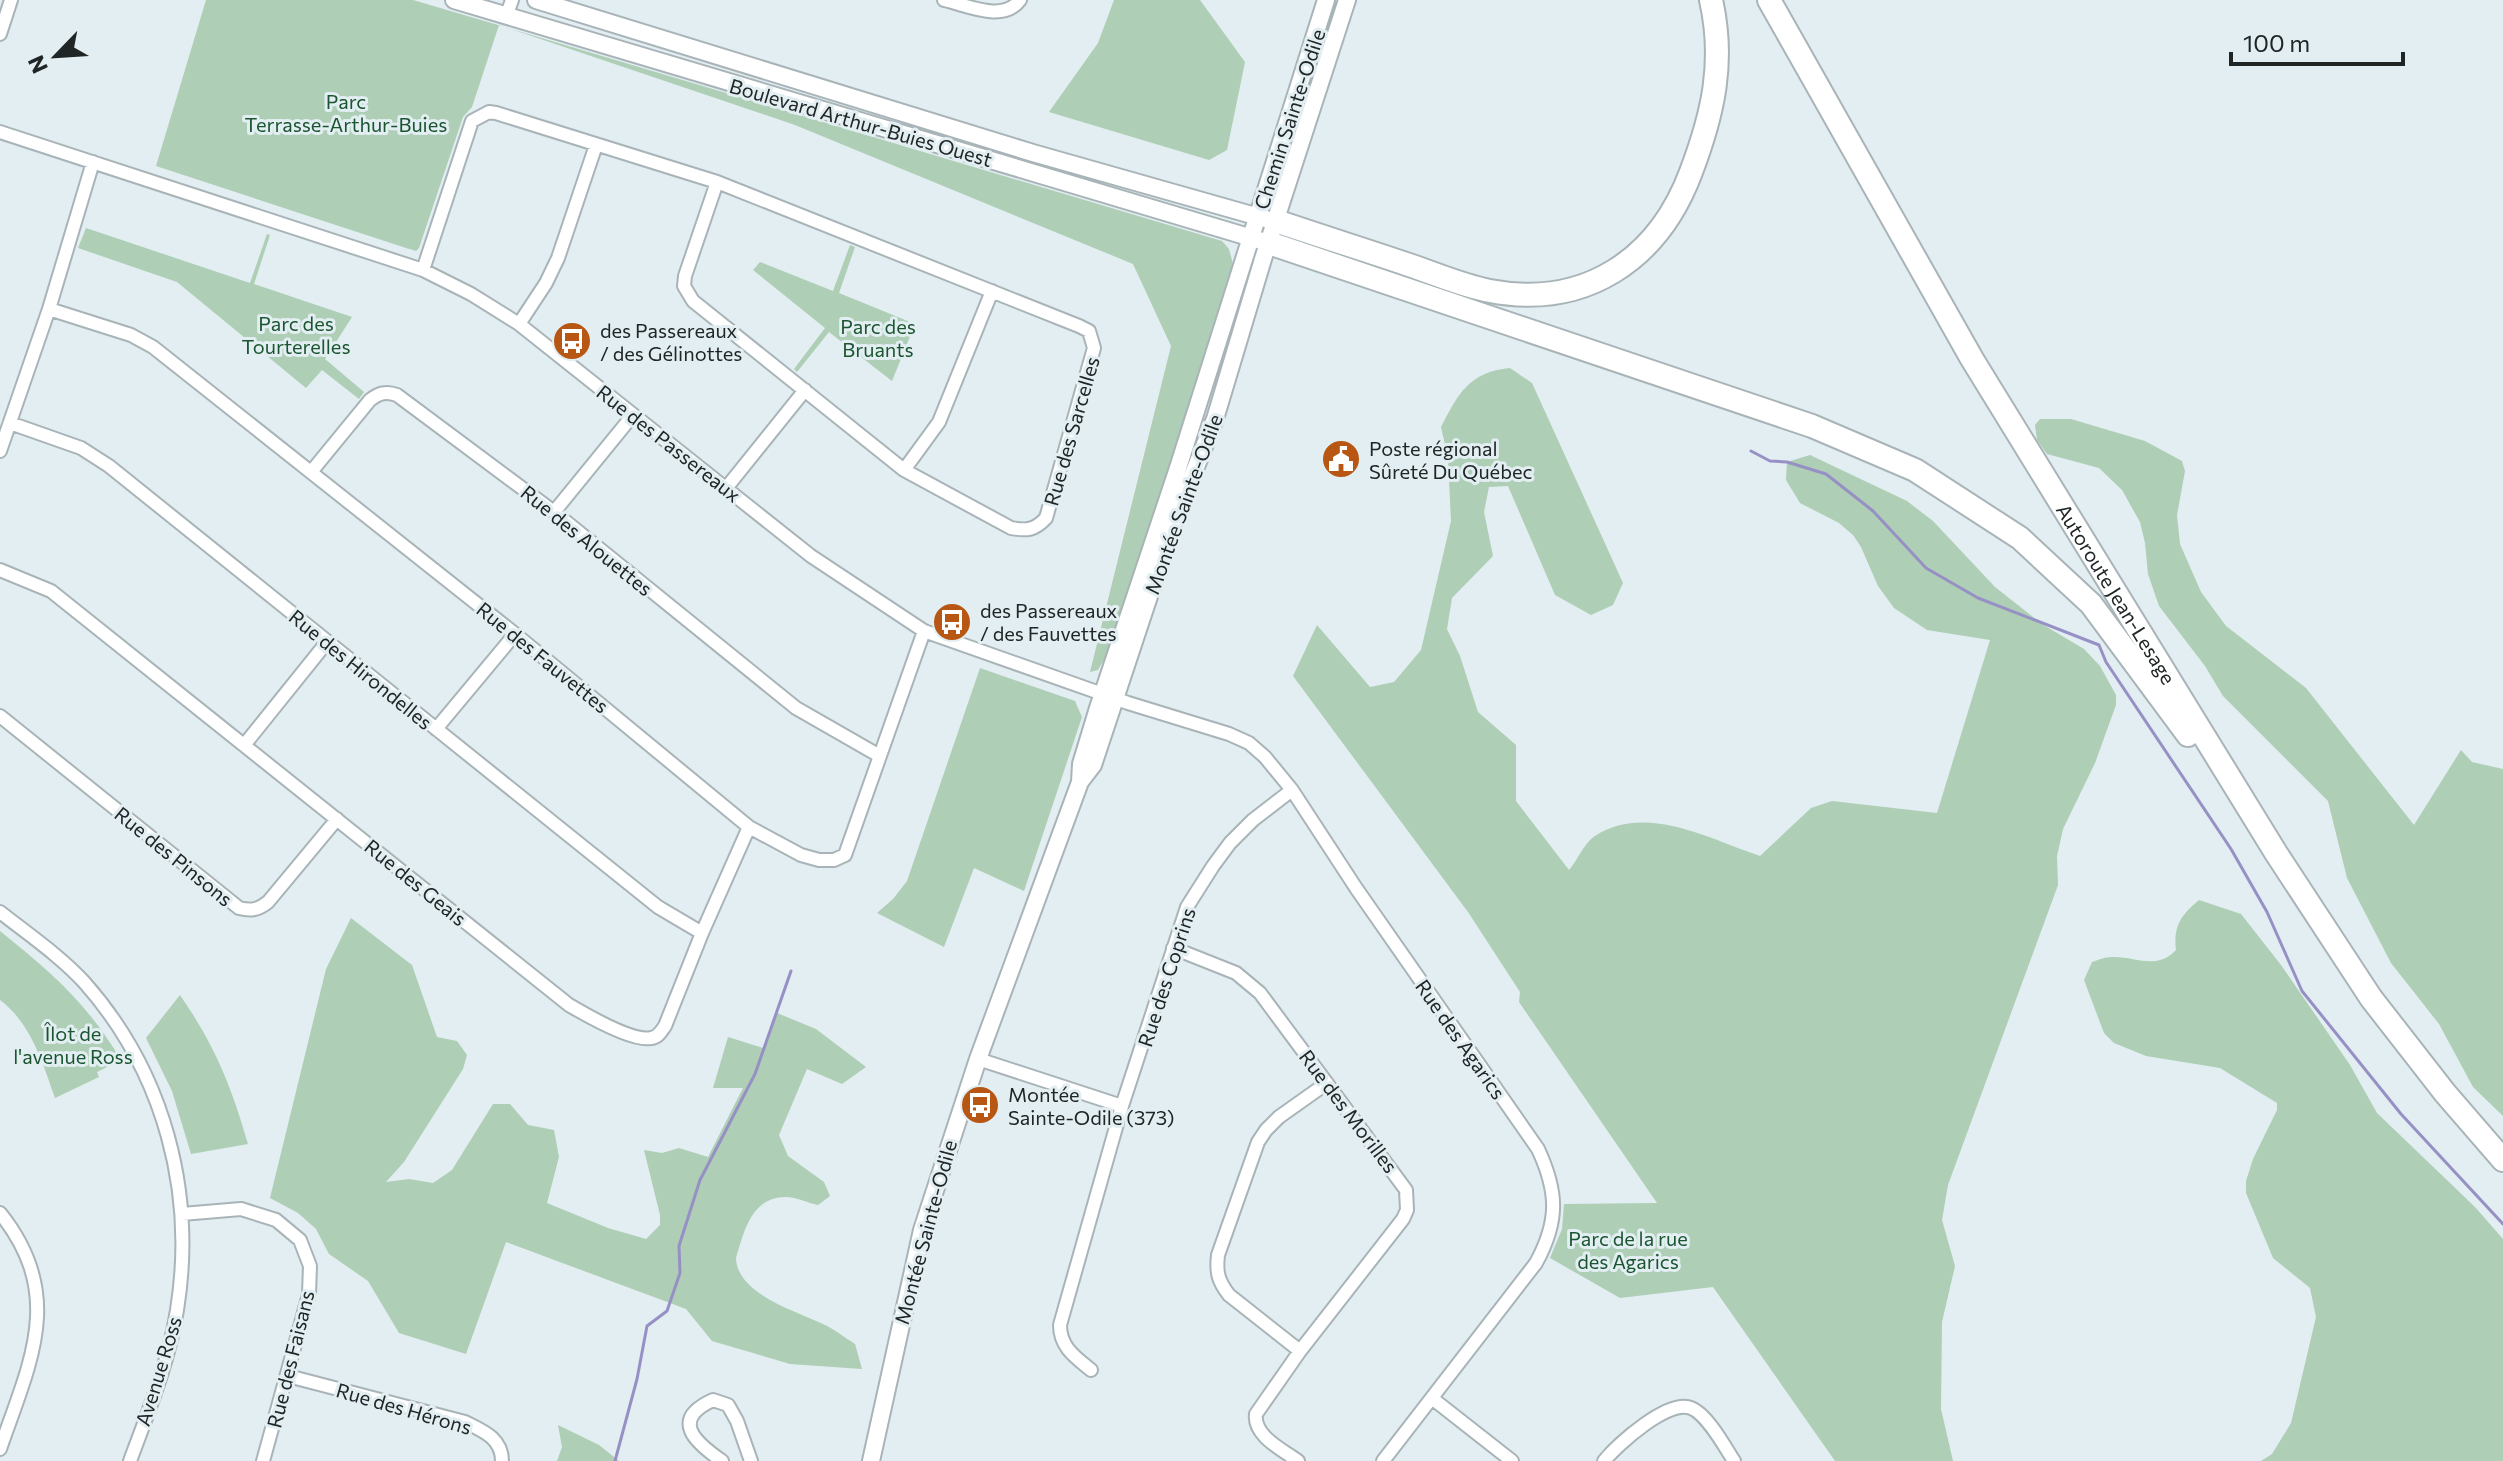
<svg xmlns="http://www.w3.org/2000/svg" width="2503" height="1461" font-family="Commissioner,sans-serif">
	<rect width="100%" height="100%" fill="#e2eef2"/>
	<path fill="#aeceb5" d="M206,0H413L498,25L1222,241L1229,249L1233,264L1108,658H1105L1098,670L1090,672L1171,346L1133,264L795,125L499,25L472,107L463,117L419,248L416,251L406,248L156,166Z
		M1114,0H1200L1245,62L1227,150L1209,160L1049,112L1098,43Z
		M86,228L250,283L267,234L270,235L254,284L352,317L325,359L364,392L359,399L322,370L306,388L177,282L78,248Z
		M850,245L855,247L839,293L915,324L892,381L829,332L797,372L794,369L825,328L753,270L760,262L833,291Z
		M1510,368L1532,383L1623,583L1613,605L1591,615L1555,595L1508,486L1489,487L1484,512L1493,556L1452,598L1447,629L1460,656L1478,712L1516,745V801L1569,870C1577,861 1584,843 1595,836C1646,803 1709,839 1760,856L1811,808L1832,801L1937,813L1990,640L1927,630L1894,608L1878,586L1861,547L1853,535L1839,523L1800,503L1786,480L1787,462L1810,455L1907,501L1933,521L1995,587L2042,624L2084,649L2100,666L2116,695V705L2095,763L2063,829L2057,856L2058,885L1948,1185L1942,1220L1955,1266L1942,1322L1941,1409L1953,1461H1835L1713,1287L1620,1298L1550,1258L1562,1229L1564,1204L1657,1203L1519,1002L1520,992L1468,912L1293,676L1317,625L1370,687L1394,682L1421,650L1451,521L1448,458L1441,427C1458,394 1469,372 1510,368Z
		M2040,419H2071L2145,441L2182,461L2185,471L2177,515L2180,544L2201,592L2226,626L2306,688L2414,825L2461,750L2472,762L2503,769V1116L2473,1087L2439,1024L2391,963L2347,878L2328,801L2223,696L2205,666L2159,606L2148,574L2145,543L2140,522L2122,490L2099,468L2047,454L2037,440L2035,425Z
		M980,668L1075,701L1082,717L1024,891L974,868L944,947L877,913L893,899L907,881Z
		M2199,900L2241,914L2281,965L2350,1065L2377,1113L2475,1207L2503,1239V1461H2261L2272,1454L2291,1423L2316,1317L2310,1288L2273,1258L2246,1193V1181L2253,1159L2277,1110V1103L2220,1068L2146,1056L2114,1043L2104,1033L2084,980L2092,962C2098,960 2105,957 2112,957C2136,956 2156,971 2176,950C2173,926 2181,915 2199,900Z
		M351,918L412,965L437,1037L457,1041L467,1055L463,1069L404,1162L386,1182L409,1179L433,1183L452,1170L493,1104H510L528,1125L554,1130L559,1157L547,1203L608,1228L646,1239L660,1225V1215L644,1150L662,1153L679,1148L708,1157L743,1088H713L728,1037L763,1048L777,1013L816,1029L866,1067L842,1084L807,1069L779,1135L788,1156L824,1182L830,1196L818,1205C808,1203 796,1197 786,1197C751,1197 744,1232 736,1258C737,1294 796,1311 823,1324C834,1329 844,1337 855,1344L862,1369L790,1364L712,1341L686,1309L506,1242L466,1354L399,1333L368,1281L329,1254L316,1229L298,1213L270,1198L326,969Z
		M0,931C51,972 87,1003 121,1060L97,1072L99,1077L55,1098C43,1064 31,1023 0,1000Z
		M180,995C215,1046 231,1085 248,1144L191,1154L172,1091L146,1038Z
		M558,1425L599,1445L619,1461H557L562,1447Z"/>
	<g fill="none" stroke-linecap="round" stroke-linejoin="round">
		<path stroke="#9790c5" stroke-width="3" d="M1751,451L1770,461L1787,462L1826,474L1873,511L1926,568L1978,598L2099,645L2106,662L2231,849L2267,912L2302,991L2401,1114L2503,1224
			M615,1461L637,1379L647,1326L667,1311L680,1273L679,1246L700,1180L755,1074L791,971"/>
		<defs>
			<path id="street" d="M944,0C967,5 1003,23 1020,0
				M506,17L512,0
				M0,34L11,0
				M0,132L423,270L471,294L519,324L811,556L924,631L1128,703L1229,734L1249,743L1265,757L1292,790L1356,888L1538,1149C1558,1192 1559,1221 1536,1263L1383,1461
				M423,270L472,121L489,112L496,113L717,182L1079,326L1089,331L1094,348L1046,518C1035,530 1027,531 1011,528L904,470L693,301L684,286L685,276L717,182
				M49,309L131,335L153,347L515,634L749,827L801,855L819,860H834L845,855L924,631
				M519,324L546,283L558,258L596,145
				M10,423L81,448L109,466L658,907L702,933
				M0,451L49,309L93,162
				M904,470L939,422L992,291
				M311,472L370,400C379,393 386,391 397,395L554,512L796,708L878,755
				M727,487L805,390
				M554,512L633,415
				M0,570L51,591L569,1005C586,1015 633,1042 651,1038C659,1037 661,1031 665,1026L702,933L749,827
				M0,716L239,908C251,911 258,910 268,902L337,819
				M436,729L515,634
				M245,744L327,642
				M0,912C28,934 60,956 84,982C164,1072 196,1192 177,1310C169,1362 148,1412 130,1461
				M1173,948L1236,973L1260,993L1406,1190L1407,1210L1403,1219L1300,1351L1256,1414C1253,1436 1283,1450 1298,1461
				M978,1059L1122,1106
				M0,1213C66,1295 30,1362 0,1449
				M182,1214L241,1209L276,1220L300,1240L310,1266L309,1294L263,1461
				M1300,1351L1229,1295C1218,1281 1216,1272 1218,1255L1258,1142L1266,1130L1279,1117L1327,1083
				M1091,1370C1075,1357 1060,1347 1060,1325L1122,1106L1187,907L1213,866L1230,843L1253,820L1292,790
				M288,1376L465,1422C483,1431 502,1438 502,1461
				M1433,1399L1512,1461
				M722,1461C696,1443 669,1420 713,1400L728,1405L737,1421L751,1461
				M1604,1461C1618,1444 1668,1399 1691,1408C1707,1414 1725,1447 1734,1461"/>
			<path id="secondary" d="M454,0L1262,241
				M536,0L1033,153L1266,219
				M1080,782L1093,765L1172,527L1215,419L1263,259L1347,0
				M871,1461L922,1230L978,1059L1080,782L1081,764L1098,708L1178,468L1326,0"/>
			<g id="highway">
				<path id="s1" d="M1769,0L1972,359L2276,853L2371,998L2445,1093L2503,1160"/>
				<path d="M1276,221C1320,236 1365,250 1409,265C1436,274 1463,286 1490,291C1585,309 1658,260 1691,172C1713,114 1725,62 1711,0"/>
				<path d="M1269,243L1812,426L1915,470L2020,538L2091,604L2188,735"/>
			</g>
		</defs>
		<use href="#street" stroke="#a9b4b8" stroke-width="16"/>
		<use href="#secondary" stroke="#a9b4b8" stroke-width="20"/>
		<use href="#highway" stroke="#a9b4b8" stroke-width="26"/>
		<use href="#street" stroke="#fff" stroke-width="12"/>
		<use href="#secondary" stroke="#fff" stroke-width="16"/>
		<use href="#highway" stroke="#fff" stroke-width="22"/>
	</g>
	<defs>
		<symbol id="bus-disc" viewBox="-11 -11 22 22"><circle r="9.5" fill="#b75713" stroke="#e2eef2"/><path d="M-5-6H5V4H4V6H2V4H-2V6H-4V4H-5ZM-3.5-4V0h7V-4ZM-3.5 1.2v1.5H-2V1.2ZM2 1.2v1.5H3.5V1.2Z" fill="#fff"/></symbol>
		<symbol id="civic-disc" viewBox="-11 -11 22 22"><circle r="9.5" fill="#b75713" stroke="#e2eef2"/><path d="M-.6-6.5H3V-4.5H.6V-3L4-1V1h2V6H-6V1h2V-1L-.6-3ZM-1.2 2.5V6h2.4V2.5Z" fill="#fff"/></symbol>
	</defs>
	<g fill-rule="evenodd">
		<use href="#bus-disc" x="550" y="319" width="44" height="44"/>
		<use href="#civic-disc" x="1319" y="437" width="44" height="44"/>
		<use href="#bus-disc" x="930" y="600" width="44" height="44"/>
		<use href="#bus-disc" x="958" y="1083" width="44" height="44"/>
	</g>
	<g text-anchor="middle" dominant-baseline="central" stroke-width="6" stroke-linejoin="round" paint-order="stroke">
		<g font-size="20" fill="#1b5530" stroke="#e2eef2">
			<text x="346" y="101">Parc<tspan x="346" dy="23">Terrasse-Arthur-Buies</tspan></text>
			<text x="296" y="323">Parc des<tspan x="296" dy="23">Tourterelles</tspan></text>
			<text x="878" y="326">Parc des<tspan x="878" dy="23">Bruants</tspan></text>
			<text x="73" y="1033">Îlot de<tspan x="73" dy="23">l'avenue Ross</tspan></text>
			<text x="1628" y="1238">Parc de la rue<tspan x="1628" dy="23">des Agarics</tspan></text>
		</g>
		<g font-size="20" fill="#202526" stroke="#e2eef2">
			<text transform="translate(1289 119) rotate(-72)">Chemin Sainte-Odile</text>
			<text transform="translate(861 122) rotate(16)">Boulevard Arthur-Buies Ouest</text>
			<text transform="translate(1071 431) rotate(-74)">Rue des Sarcelles</text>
			<text transform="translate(669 443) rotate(38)">Rue des Passereaux</text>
			<text transform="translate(1183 504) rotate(-70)">Montée Sainte-Odile</text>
			<text transform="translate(587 540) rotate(39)">Rue des Alouettes</text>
			<text stroke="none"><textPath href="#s1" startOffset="688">Autoroute Jean-Lesage</textPath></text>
			<text transform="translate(543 657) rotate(39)">Rue des Fauvettes</text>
			<text transform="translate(361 669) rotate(39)">Rue des Hirondelles</text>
			<text transform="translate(174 856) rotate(39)">Rue des Pinsons</text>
			<text transform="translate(416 882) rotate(39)">Rue des Geais</text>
			<text transform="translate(1166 977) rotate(-72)">Rue des Coprins</text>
			<text transform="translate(1461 1039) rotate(55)">Rue des Agarics</text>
			<text transform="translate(1349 1111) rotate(53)">Rue des Morilles</text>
			<text transform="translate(925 1232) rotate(-75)">Montée Sainte-Odile</text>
			<text transform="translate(290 1359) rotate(-76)">Rue des Faisans</text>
			<text transform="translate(158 1371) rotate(-73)">Avenue Ross</text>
			<text transform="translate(404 1408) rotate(16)">Rue des Hérons</text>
		</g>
		<g font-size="20" fill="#202526" stroke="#e2eef2" text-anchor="start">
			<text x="600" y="330">des Passereaux<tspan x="600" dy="23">/ des Gélinottes</tspan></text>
			<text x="1369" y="448">Poste régional<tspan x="1369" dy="23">Sûreté Du Québec</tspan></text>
			<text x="980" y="610">des Passereaux<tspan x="980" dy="23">/ des Fauvettes</tspan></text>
			<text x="1008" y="1094">Montée<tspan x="1008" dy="23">Sainte-Odile (373)</tspan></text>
		</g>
	</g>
	<g transform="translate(56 56) rotate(245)" stroke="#e2eef2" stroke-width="6" paint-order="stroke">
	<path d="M0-6L14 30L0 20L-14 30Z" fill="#202526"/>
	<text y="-12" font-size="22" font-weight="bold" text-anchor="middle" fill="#202526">N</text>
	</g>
	<path d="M2231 52v12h172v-12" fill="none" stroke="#202526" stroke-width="4"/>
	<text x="2243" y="52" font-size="24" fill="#202526" stroke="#e2eef2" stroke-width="6" paint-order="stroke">100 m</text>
</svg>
